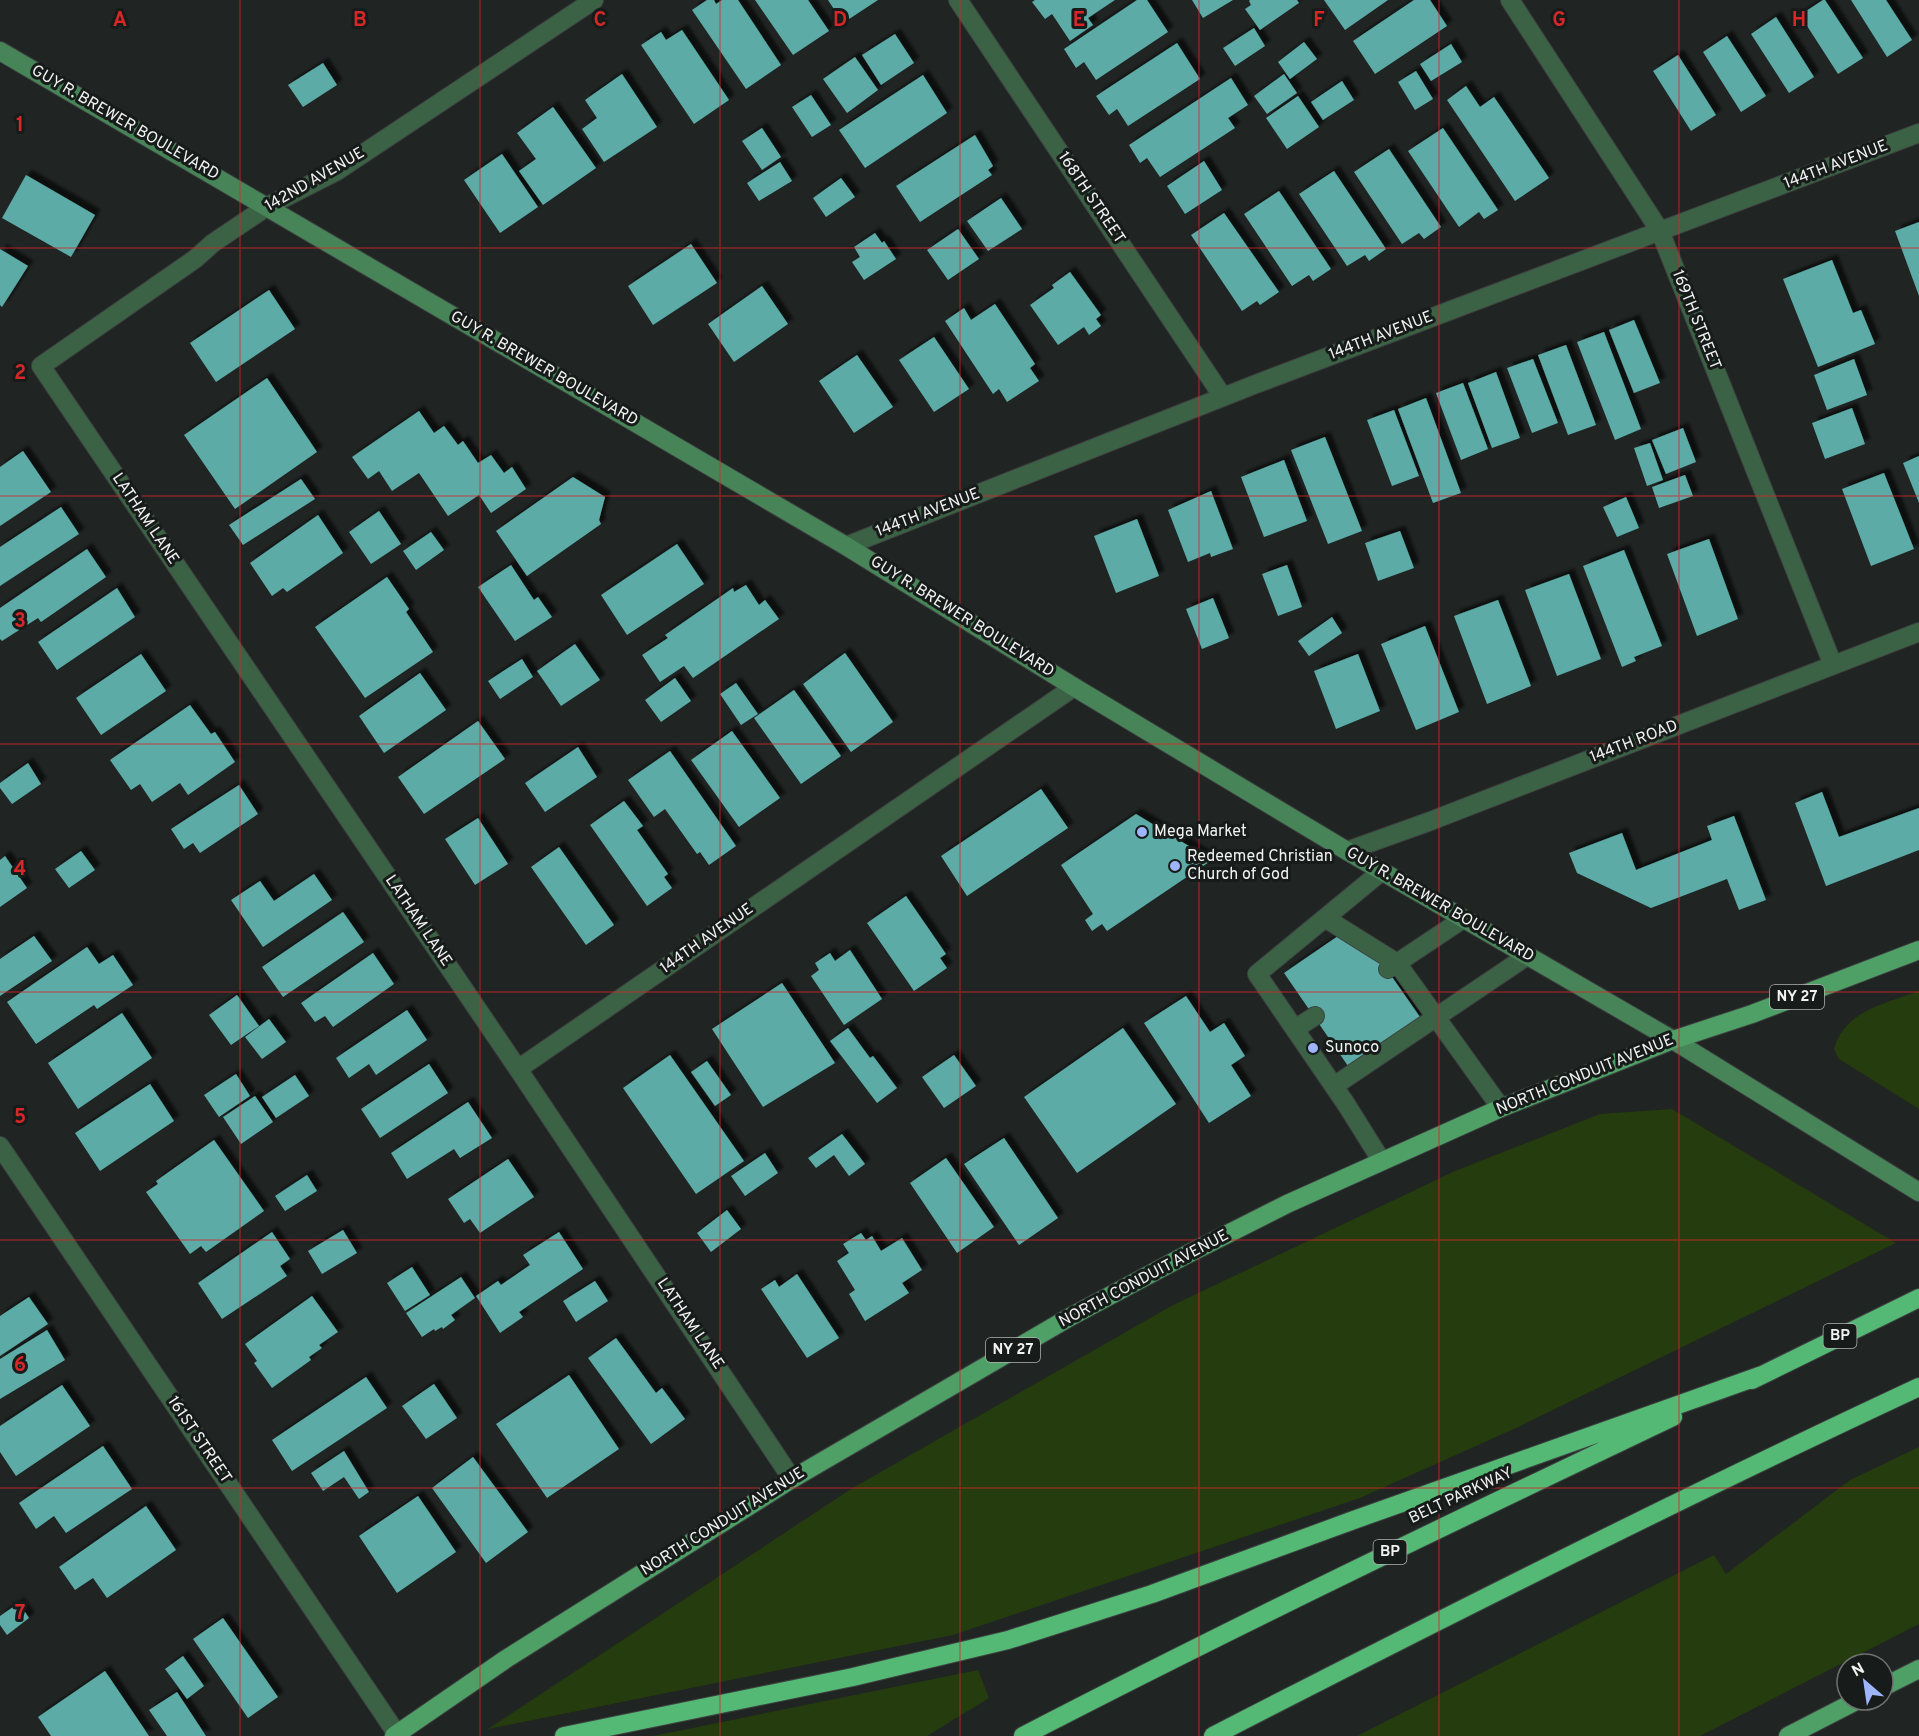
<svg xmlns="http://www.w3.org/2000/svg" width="1919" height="1736" font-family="Overpass,sans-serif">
	<defs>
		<filter id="shadow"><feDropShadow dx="5.5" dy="-5.5" stdDeviation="1.5" flood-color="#0009"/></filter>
	</defs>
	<rect width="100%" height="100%" fill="#202423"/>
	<path fill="#253c0e" d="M1919,991V1109L1839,1059L1834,1049C1844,1011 1886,1003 1919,991Z
		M1672,1109L1896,1243L1516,1428L1360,1498L953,1635L488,1729L851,1489L1173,1305L1455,1171L1600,1114Z
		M1919,1447V1624L1700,1736H1357L1714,1555L1726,1574L1850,1480Z
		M978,1670L989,1698L927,1736H653Z"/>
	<path fill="#5baba7" filter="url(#shadow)" d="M707,0H714L716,4L722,0H738L781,65L746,89L692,10Z
		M755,0H808L829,31L793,55Z
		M828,0H878L843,23Z
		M1035,0H1115L1088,18L1093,25L1070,41L1052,14L1045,19L1032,2Z
		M1137,0H1147L1168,32L1096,80L1084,62L1076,68L1064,49Z
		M1192,0H1233L1203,18Z
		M1250,0H1297L1299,3L1260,30L1245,9L1251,5L1249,1Z
		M1324,0H1388L1345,30Z
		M1414,0H1430L1447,26L1375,74L1353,41Z
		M1823,0H1825L1863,58L1838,74L1800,15Z
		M1851,0H1886L1912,40L1887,57Z
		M1776,17L1814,77L1789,93L1751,34Z
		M1254,28L1265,46L1235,66L1223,48Z
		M682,30L729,100L694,124L641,45L661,32L666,40Z
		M895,34L914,63L881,85L862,55Z
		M1727,36L1766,96L1741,112L1703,52Z
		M1304,42L1317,59L1290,79L1278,62Z
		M1177,43L1200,79L1128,126L1117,109L1109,115L1096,96Z
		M1451,44L1462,62L1431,81L1420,64Z
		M1678,55L1716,115L1691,131L1653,71Z
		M855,57L878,90L847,113L823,79Z
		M323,63L337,85L303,107L288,85Z
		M1416,71L1433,99L1415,110L1398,82Z
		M622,74L657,127L604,162L582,129L597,118L585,100Z
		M1284,74L1297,93L1267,114L1254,96Z
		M923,75L947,113L865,168L839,130Z
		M1231,78L1248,105L1228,118L1235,128L1160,177L1147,158L1140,163L1129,145Z
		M1342,81L1354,100L1323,120L1311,102Z
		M1466,86L1480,107L1494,97L1549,178L1515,201L1447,100Z
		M811,95L831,125L812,137L792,107Z
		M1298,96L1319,127L1287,149L1266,118Z
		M553,107L596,168L543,205L519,171L536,159L517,133Z
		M762,128L781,157L762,170L742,141Z
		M1443,128L1498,210L1484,219L1479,212L1459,227L1408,151Z
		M975,135L993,166L988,170L992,175L920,222L896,186Z
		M1389,149L1441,227L1424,239L1419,233L1402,244L1354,172Z
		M502,154L538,207L500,233L464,180Z
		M1204,161L1222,190L1185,214L1167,186Z
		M780,162L792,181L759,201L747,183Z
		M1334,171L1386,249L1369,261L1365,255L1347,266L1299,194Z
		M26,175L95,215L71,257L2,218Z
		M841,178L855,197L826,217L813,198Z
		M1279,191L1331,269L1313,281L1309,275L1292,286L1244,214Z
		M1001,198L1022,229L988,251L967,221Z
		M1224,213L1279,292L1260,305L1257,301L1242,311L1191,235Z
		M1919,222V296L1895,231Z
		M958,229L979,259L948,280L927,250Z
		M875,233L882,243L884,241L896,259L864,280L852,262L860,257L854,247Z
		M691,244L717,283L653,325L628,286Z
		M0,249L28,266L2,307L0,305Z
		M1832,260L1853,313L1861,310L1875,344L1818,367L1783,279Z
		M1070,272L1101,315L1096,319L1101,326L1089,335L1084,327L1058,345L1030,305L1054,288L1052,285Z
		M762,286L788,324L734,362L708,324Z
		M269,290L295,329L216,382L190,343Z
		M995,304L1035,364L1030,368L1039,381L1007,402L999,389L993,394L945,321L964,308L971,320Z
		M1634,320L1660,383L1634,393L1609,330Z
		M1604,332L1641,429L1615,440L1577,342Z
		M934,337L969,389L934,412L899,360Z
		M1566,345L1596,425L1568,435L1538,355Z
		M857,355L893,407L854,433L819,381Z
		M1533,359L1558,423L1532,433L1507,368Z
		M1854,359L1867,395L1827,410L1814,375Z
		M1496,372L1520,438L1492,448L1468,383Z
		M267,378L317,452L235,509L184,435Z
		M1463,383L1488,449L1461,460L1436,393Z
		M1426,398L1461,493L1433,503L1398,409Z
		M1852,408L1865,444L1825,459L1812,423Z
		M1394,410L1419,476L1392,486L1367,420Z
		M419,411L434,433L444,426L458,445L463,441L478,463L491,455L504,473L512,467L526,489L491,513L479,495L448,516L419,473L392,491L379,471L368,479L352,457Z
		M1683,428L1696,462L1666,474L1652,440Z
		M1325,437L1362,531L1328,544L1291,450Z
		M1650,443L1663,480L1647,486L1634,448Z
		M23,451L51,492L0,526V467Z
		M1919,456V503L1903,463Z
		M1284,460L1307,521L1264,537L1241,477Z
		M1884,473L1914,549L1871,566L1842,489Z
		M1685,475L1693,496L1659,508L1652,487Z
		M573,477L605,497L599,520L601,524L527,576L496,531Z
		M301,479L315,499L243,545L229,525Z
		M1211,491L1233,549L1211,557L1210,553L1188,562L1168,510Z
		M1626,497L1639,528L1617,537L1603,507Z
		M61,507L79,534L0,586V547Z
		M379,511L401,544L371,564L349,532Z
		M318,515L343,553L287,592L283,588L272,596L250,563Z
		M1137,519L1159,576L1116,593L1094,536Z
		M1400,531L1414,568L1378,581L1365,543Z
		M431,532L444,550L416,570L403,551Z
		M1709,539L1738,619L1697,636L1667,554Z
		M677,544L704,584L627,635L601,595Z
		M87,549L106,577L41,622L38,618L2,641L0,639V608Z
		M1624,550L1662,646L1634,657L1636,661L1622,667L1583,566Z
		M511,565L534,600L538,597L552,617L515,641L478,587Z
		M1287,565L1302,607L1278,616L1262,574Z
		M1569,574L1601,659L1557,676L1525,590Z
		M387,577L409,609L406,612L433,652L365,698L315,627Z
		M746,585L759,605L765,600L779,619L693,678L684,666L660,682L642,655L668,638L665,635L733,588L734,592Z
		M117,588L135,617L57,670L38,642Z
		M1213,598L1229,638L1202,649L1186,609Z
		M1498,600L1531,686L1487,704L1454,616Z
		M1332,617L1342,633L1309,656L1298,641Z
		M1425,626L1459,712L1416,730L1381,644Z
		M575,644L600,680L561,706L537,671Z
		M845,653L893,722L851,752L803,684Z
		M141,654L166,691L101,735L76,698Z
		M1358,654L1380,711L1336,729L1314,671Z
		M522,659L533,677L500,699L488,681Z
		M420,673L446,710L384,753L359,716Z
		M675,678L691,701L661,722L645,700Z
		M736,683L758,714L741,725L720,694Z
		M794,690L841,756L801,784L754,718Z
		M190,705L211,734L215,732L235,762L188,795L180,783L152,802L140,784L131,790L110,760Z
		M478,721L505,759L424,814L398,777Z
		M732,731L780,798L739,827L691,760Z
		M578,747L597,777L545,812L525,783Z
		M670,751L736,846L709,865L700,852L697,854L665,809L654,817L628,780Z
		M28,763L41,784L12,804L0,788V783Z
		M239,785L258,814L200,853L193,843L184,849L171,829Z
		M1041,789L1068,828L967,896L941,856Z
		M1822,792L1839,837L1919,808V850L1826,886L1795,803Z
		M624,801L643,826L637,830L668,874L664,877L672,888L647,906L590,825Z
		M1136,814L1212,860L1107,931L1102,924L1092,931L1085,920L1093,914L1061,865Z
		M1734,816L1766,900L1739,910L1727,879L1651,908L1577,873L1569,853L1622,833L1636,870L1712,840L1707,826Z
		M478,818L508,864L475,885L445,839Z
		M559,847L614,925L586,945L531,867Z
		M81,851L95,870L69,888L55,869Z
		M5,856L27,888L0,907V860Z
		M314,874L332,900L263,947L231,900L260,881L274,901Z
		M906,896L946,954L940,958L947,968L914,991L867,923Z
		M343,912L364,942L283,997L262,967Z
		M1341,934L1376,954L1420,1017L1348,1066L1284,973Z
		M34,936L52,961L0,996V959Z
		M87,947L99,964L113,955L133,985L97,1009L94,1005L36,1044L7,1002Z
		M850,950L882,999L844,1025L811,976L819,970L815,963L830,953L835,961Z
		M373,953L394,984L333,1027L325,1016L315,1022L301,1003Z
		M782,983L835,1063L763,1107L712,1029Z
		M237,995L259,1026L231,1045L209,1015Z
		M1186,996L1210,1032L1224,1023L1245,1056L1231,1065L1251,1096L1209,1123L1144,1023Z
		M407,1010L427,1040L376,1075L369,1064L349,1078L336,1058Z
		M122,1013L152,1058L78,1109L48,1063Z
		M269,1019L286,1042L262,1059L245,1037Z
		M848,1028L870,1058L873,1056L897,1088L877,1103L830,1041Z
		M1123,1028L1176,1104L1077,1173L1024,1097Z
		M670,1055L744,1161L696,1194L623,1088Z
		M954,1055L976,1086L944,1108L922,1077Z
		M707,1061L731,1095L715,1106L691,1072Z
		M429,1064L448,1093L380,1138L361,1109Z
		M236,1074L250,1096L219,1117L204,1095Z
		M295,1075L309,1096L276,1118L262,1097Z
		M150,1084L174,1121L100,1171L75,1133Z
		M255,1096L273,1122L241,1144L223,1117Z
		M468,1102L492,1138L460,1158L454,1149L407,1179L391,1153Z
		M842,1134L865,1164L849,1176L834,1155L816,1168L808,1158Z
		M1004,1138L1058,1218L1019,1245L964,1164Z
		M214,1140L264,1211L206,1252L201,1246L190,1254L146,1192L158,1184L156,1181Z
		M765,1153L778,1173L745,1196L731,1176Z
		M946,1158L994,1227L957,1253L910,1183Z
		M508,1159L534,1197L480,1233L470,1219L464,1223L448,1199Z
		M307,1175L317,1191L285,1211L275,1196Z
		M727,1210L741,1229L711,1252L697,1233Z
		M343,1230L357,1253L322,1274L308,1251Z
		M272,1232L290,1259L280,1266L287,1276L222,1319L198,1283Z
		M559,1232L583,1269L519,1312L523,1317L500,1333L476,1296L498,1281L501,1285L530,1265L523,1255Z
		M861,1233L866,1240L872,1236L881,1251L902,1238L922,1270L902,1283L909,1293L865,1321L849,1294L855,1290L837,1261L849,1253L843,1244Z
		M412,1267L430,1295L405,1311L387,1283Z
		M797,1274L839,1338L807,1358L761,1289L775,1280L779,1287Z
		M461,1277L475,1298L451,1315L455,1320L443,1329L442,1327L435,1331L434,1329L422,1337L406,1313Z
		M595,1281L608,1301L576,1322L563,1301Z
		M312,1296L338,1332L319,1345L322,1348L309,1357L311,1360L272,1388L254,1363L257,1361L245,1344Z
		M29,1297L48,1324L0,1356V1316Z
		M47,1330L65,1360L0,1399V1359Z
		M616,1338L656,1393L662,1388L685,1419L651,1444L588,1358Z
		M569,1375L619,1449L547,1498L496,1424Z
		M366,1377L387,1408L292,1471L272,1440Z
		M434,1384L457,1418L426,1439L402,1406Z
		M62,1385L90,1426L16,1476L0,1452V1426Z
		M103,1446L132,1489L66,1533L54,1516L36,1529L19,1503Z
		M344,1451L369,1492L359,1499L344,1477L323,1491L311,1473Z
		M473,1457L528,1532L486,1563L432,1488Z
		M418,1496L456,1552L397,1593L359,1536Z
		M146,1506L176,1550L107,1598L93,1578L75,1590L59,1567Z
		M19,1603L29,1618L7,1635L0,1625V1616Z
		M223,1618L278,1697L248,1718L193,1639Z
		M183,1656L204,1686L187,1699L165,1669Z
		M105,1671L149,1736H51L38,1717Z
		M177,1692L206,1736H167L149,1710Z"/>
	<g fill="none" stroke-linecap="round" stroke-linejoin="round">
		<defs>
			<path id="lane" d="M1325,918L1397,963L1501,1108
				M1388,969L1463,919
				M1295,1029L1315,1016
				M1334,1086L1527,956
				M1381,1160L1346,1104L1257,974L1382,871"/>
			<path id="street" d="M594,0L337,171L268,206L213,243L195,259L41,366L518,1069L792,1479
				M958,0L1223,397
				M1510,0L1660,231L1833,665
				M846,546L1256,384L1919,133
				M1347,851L1428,822L1919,632
				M518,1069L1074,687
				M0,1146L397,1734"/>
			<path id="secondary" d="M0,51L846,546L1074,687L1347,851L1673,1040L1919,1192"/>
			<path id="primary" d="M1883,1687L1919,1669
				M394,1736L506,1659L792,1479L1070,1317L1186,1255L1287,1204L1501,1108L1673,1040L1752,1014L1919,950
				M1788,1736L1858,1700"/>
			<path id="highway" d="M1752,1380L1919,1298
				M564,1736L853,1677L1008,1640L1152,1594L1351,1521L1762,1375
				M1023,1736C1237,1625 1455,1521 1673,1417
				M1213,1736C1446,1616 1681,1498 1919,1387"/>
		</defs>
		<use href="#lane" stroke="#3d4140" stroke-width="20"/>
		<use href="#street" stroke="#3d4140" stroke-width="20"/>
		<use href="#secondary" stroke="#3d4140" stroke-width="20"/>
		<use href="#primary" stroke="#3d4140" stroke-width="20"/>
		<use href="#highway" stroke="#3d4140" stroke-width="20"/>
		<use href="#lane" stroke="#3c6246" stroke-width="18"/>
		<use href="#street" stroke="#3c6246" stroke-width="18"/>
		<use href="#secondary" stroke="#478559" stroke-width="18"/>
		<use href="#primary" stroke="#4ea067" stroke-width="18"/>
		<use href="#highway" stroke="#53b974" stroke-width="18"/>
	</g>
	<path fill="none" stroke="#d62828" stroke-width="1.5" stroke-opacity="0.55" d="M240,0V1736M480,0V1736M720,0V1736M960,0V1736M1199,0V1736M1439,0V1736M1679,0V1736M0,248H1919M0,496H1919M0,744H1919M0,992H1919M0,1240H1919M0,1488H1919"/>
	<g fill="#9eb4fd" stroke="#171b19" stroke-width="2">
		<circle cx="1142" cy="832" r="6"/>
		<circle cx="1175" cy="866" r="6"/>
		<circle cx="1313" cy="1048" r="6"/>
	</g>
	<g text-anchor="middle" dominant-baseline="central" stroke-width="6" stroke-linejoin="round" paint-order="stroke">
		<g fill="#171b19" stroke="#b0b2b1" stroke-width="1.5">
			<rect x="1770" y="985" width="54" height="24" rx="4.5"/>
			<rect x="1823.5" y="1324" width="33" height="24" rx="4.5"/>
			<rect x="986" y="1338" width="54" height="24" rx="4.5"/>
			<rect x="1373.5" y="1540" width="33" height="24" rx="4.5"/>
		</g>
		<g font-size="15" font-weight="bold" fill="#f1f3f2">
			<text x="1797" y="997">NY 27</text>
			<text x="1840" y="1336">BP</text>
			<text x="1013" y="1350">NY 27</text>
			<text x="1390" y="1552">BP</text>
		</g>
		<g font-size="16" fill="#f1f3f2" stroke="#171b19">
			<text transform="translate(125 123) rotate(30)">GUY R. BREWER BOULEVARD</text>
			<text transform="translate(1836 165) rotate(-21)">144TH AVENUE</text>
			<text transform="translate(315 180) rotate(-30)">142ND AVENUE</text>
			<text transform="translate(1091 198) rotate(56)">168TH STREET</text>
			<text transform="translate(1696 320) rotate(68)">169TH STREET</text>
			<text transform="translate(1381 336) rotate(-21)">144TH AVENUE</text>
			<text transform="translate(544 369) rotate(30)">GUY R. BREWER BOULEVARD</text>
			<text transform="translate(928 513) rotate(-21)">144TH AVENUE</text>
			<text transform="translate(145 519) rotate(56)">LATHAM LANE</text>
			<text transform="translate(962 617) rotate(32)">GUY R. BREWER BOULEVARD</text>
			<text transform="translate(1634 742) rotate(-21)">144TH ROAD</text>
			<text transform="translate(1440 905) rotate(30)">GUY R. BREWER BOULEVARD</text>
			<text transform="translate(418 921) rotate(56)">LATHAM LANE</text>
			<text transform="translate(707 939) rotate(-35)">144TH AVENUE</text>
			<text transform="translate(1585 1075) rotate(-22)">NORTH CONDUIT AVENUE</text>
			<text transform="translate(1144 1279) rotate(-28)">NORTH CONDUIT AVENUE</text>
			<text transform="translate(690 1324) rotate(56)">LATHAM LANE</text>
			<text transform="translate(199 1440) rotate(56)">161ST STREET</text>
			<text transform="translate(1461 1496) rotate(-25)">BELT PARKWAY</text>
			<text transform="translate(723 1522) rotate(-32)">NORTH CONDUIT AVENUE</text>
		</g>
		<g font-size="16" fill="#f1f3f2" stroke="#171b19" text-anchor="start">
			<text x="1154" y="832">Mega Market</text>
			<text x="1187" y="857">Redeemed Christian<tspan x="1187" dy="18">Church of God</tspan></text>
			<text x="1325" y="1048">Sunoco</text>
		</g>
	</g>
	<g font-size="20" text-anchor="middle" font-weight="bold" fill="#d62828" stroke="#171b19" stroke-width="6" stroke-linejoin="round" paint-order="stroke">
		<text x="120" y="26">A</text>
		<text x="360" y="26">B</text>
		<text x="600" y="26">C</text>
		<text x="840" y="26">D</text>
		<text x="1079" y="26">E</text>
		<text x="1319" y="26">F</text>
		<text x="1559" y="26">G</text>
		<text x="1799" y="26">H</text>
		<text x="20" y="131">1</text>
		<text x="20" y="379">2</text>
		<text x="20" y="627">3</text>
		<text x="20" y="875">4</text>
		<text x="20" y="1123">5</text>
		<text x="20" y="1371">6</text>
		<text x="20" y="1619">7</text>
	</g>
	<g transform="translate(1865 1682) rotate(331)"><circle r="28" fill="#171b19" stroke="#6e7170" stroke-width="1.5"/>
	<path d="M0-4.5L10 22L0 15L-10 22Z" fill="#9eb4fd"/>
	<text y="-9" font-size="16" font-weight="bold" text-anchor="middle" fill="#f1f3f2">N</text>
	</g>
</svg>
